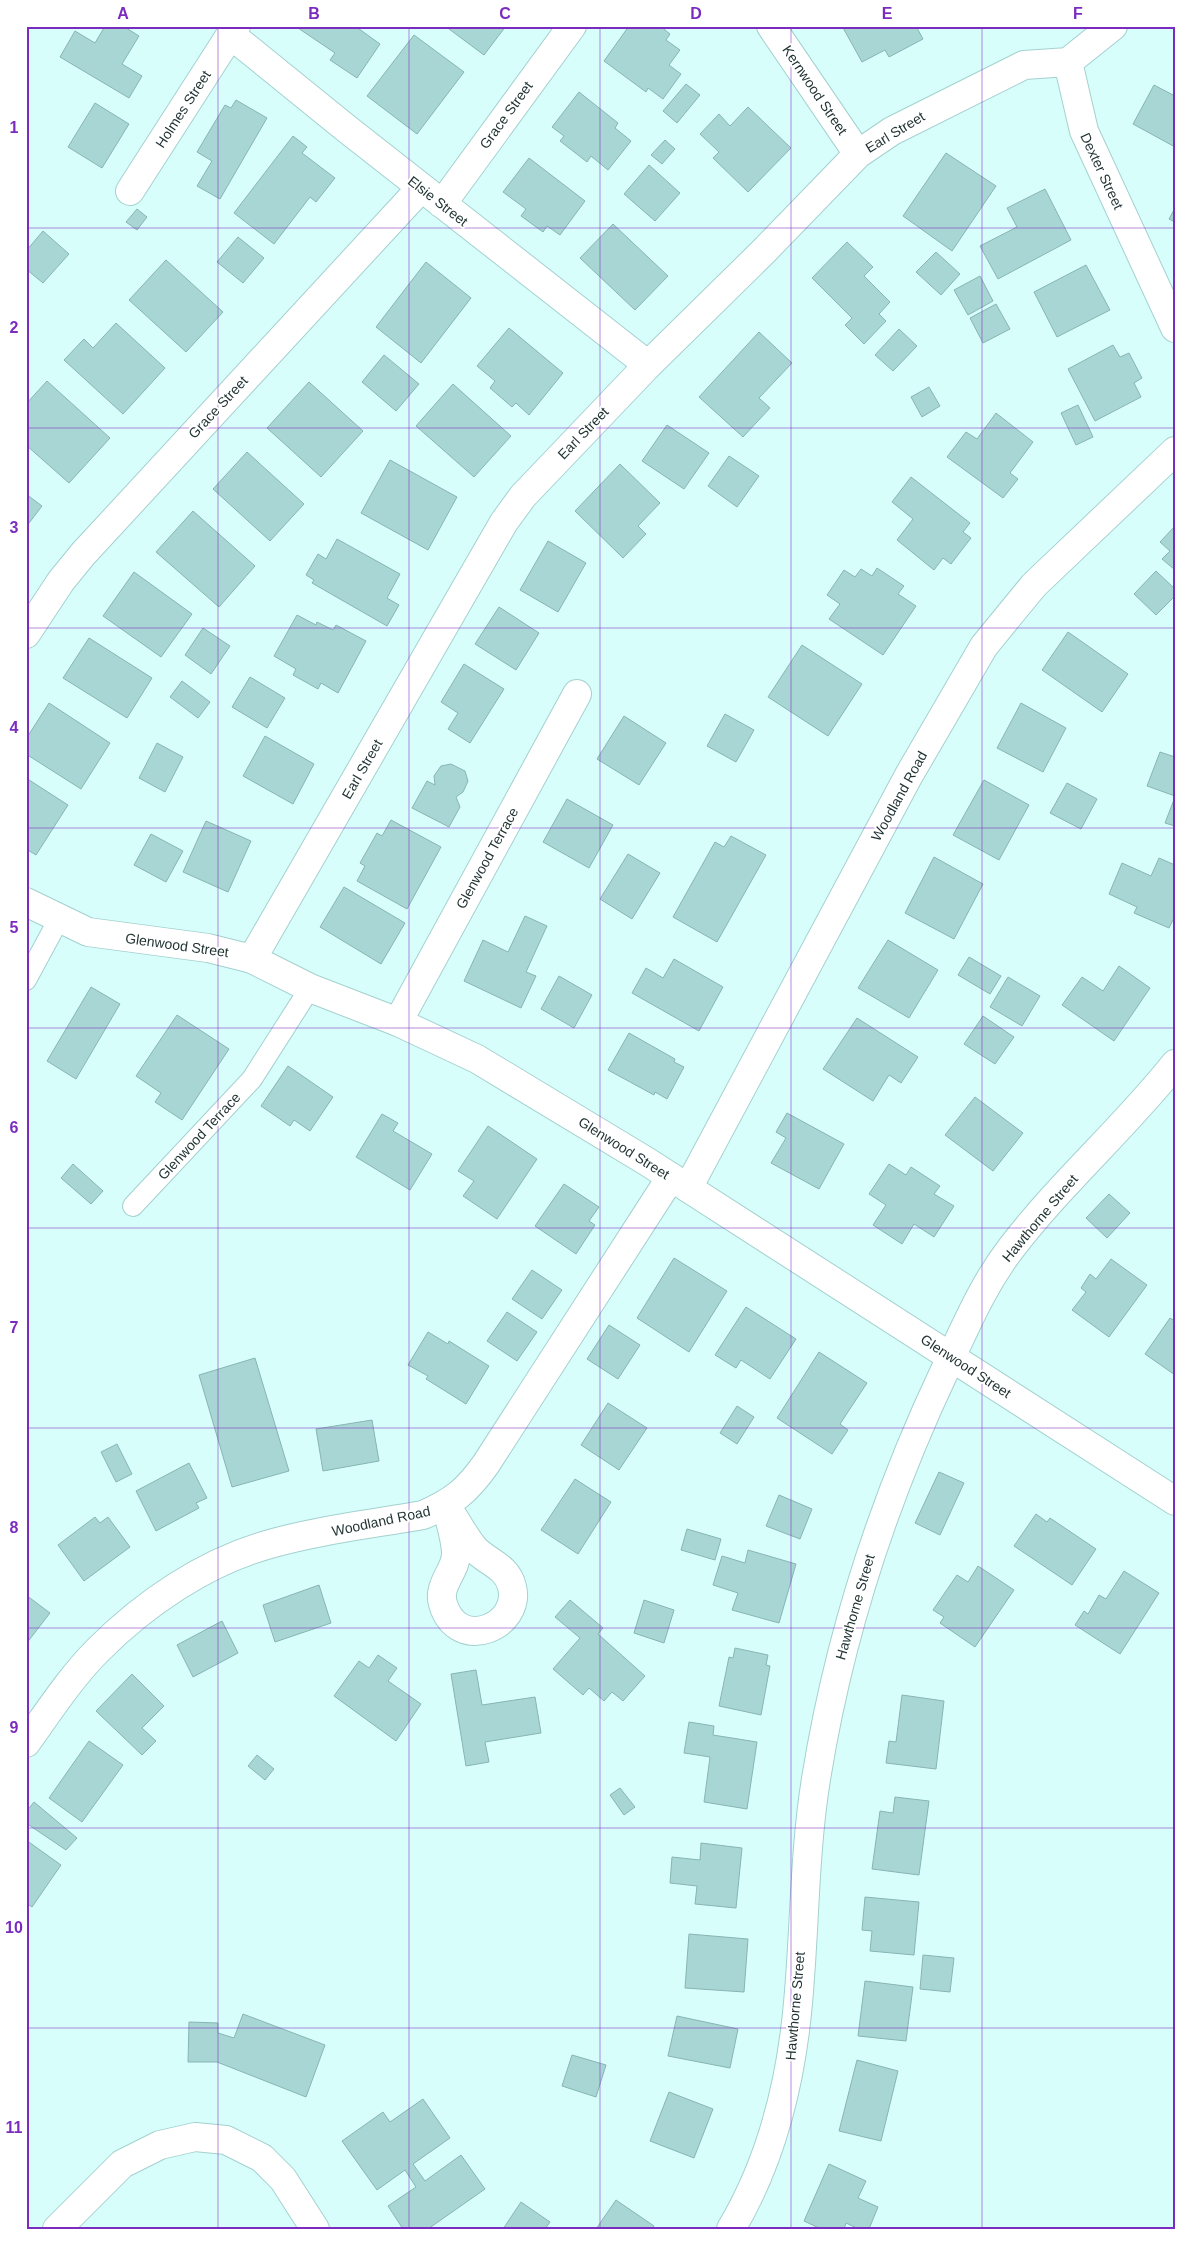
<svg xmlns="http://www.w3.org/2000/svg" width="1201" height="2255" font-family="Arial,sans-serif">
	<rect width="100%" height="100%" fill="#d8fefc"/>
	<path fill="#a8d6d4" stroke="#87b5b3" d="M105,26H123L139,36L122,64L142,76L129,98L60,57L75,31L95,43Z
		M295,26H355L380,44L357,78L330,60L335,53Z
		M445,26H506L484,55Z
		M629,26H660L670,34L666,40L680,50L669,65L681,74L663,99L648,88L646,92L604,61Z
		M842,26H916L923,39L889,57L885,50L862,62Z
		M414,35L464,72L417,134L367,96Z
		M686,84L700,95L677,123L663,111Z
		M1154,85L1175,96V147L1133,124Z
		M579,92L618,123L615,128L631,141L608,170L591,156L587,162L560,141L564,136L552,127Z
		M236,100L267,118L220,199L197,186L212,161L197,152L225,105L231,108Z
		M95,103L129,124L102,168L68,147Z
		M748,107L791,148L748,192L713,158L719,152L700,134L719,114L730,126Z
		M293,136L307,147L302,153L335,178L316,202L310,197L274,244L234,213Z
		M665,140L675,149L662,164L651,155Z
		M946,153L996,186L952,251L903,216Z
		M529,158L585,201L560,235L547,226L543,232L521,216L526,209L503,192Z
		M649,165L680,193L655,221L624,194Z
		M1045,189L1071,240L998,279L980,246L1017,227L1007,208Z
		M1175,208V222L1169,219Z
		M137,209L147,217L137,230L126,222Z
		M613,224L668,276L635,310L580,258Z
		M43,231L69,254L43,283L26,269V251Z
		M238,237L264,258L243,283L217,262Z
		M847,242L873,267L864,276L890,302L879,314L886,321L864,344L845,325L852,318L812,278Z
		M936,252L960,274L941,295L916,272Z
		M166,260L223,312L186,352L129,300Z
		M426,262L471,298L421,363L376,327Z
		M1086,265L1110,310L1057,337L1034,292Z
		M980,276L993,301L968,315L954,290Z
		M996,304L1010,329L983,343L970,318Z
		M116,323L165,368L123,414L64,360L84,339L93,348Z
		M509,328L563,373L529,415L516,403L512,407L490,388L495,381L477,366Z
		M899,329L917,346L893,371L875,355Z
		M759,332L792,363L759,398L770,408L743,437L699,397Z
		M1113,345L1120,357L1129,353L1142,378L1134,383L1141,397L1095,421L1068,369Z
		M384,355L419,384L396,411L362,382Z
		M47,381L110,438L69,483L26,445V404Z
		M309,382L363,431L321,477L267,428Z
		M453,384L511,436L474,477L416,426Z
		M929,387L940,406L922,417L911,397Z
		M1078,405L1093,437L1076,445L1061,413Z
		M996,413L1033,442L1010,473L1018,479L1003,498L947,457L966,432L977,439Z
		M667,425L709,453L684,489L642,461Z
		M247,452L304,504L270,541L213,489Z
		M729,456L759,476L737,507L708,486Z
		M390,460L457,497L428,550L361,513Z
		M620,464L660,503L638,526L646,534L623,558L575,511Z
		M911,477L970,523L963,532L971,538L951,564L943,558L934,570L897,540L913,519L892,502Z
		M26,494L42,506L26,527Z
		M193,511L255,566L219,607L156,552Z
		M1175,526V570L1162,559L1170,551L1160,542Z
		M337,539L400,574L387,598L399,605L387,626L312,583L314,580L306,575L318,554L326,559Z
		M548,541L586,563L558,612L520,590Z
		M877,568L904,586L898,594L916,606L883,655L829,619L840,604L827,595L844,570L855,577L861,569L872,576Z
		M1156,571L1175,589V596L1156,615L1134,594Z
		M134,572L192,614L161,657L103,616Z
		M499,607L539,633L516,670L475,644Z
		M297,615L316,625L317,622L333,630L336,625L366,641L338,693L321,683L318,689L293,675L296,669L274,656Z
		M203,628L230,646L211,674L185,655Z
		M1068,632L1128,674L1102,712L1042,670Z
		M89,638L152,678L127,718L63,678Z
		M802,645L862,684L828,736L768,697Z
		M464,664L504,689L470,743L448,729L458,713L441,702Z
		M250,677L285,698L267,728L232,707Z
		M182,681L210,702L198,718L170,697Z
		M49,703L110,743L81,789L26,754V739Z
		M1021,703L1066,728L1043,772L997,748Z
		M725,714L754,730L736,762L707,746Z
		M624,716L666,743L639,785L597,759Z
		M265,736L314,764L293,804L243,776Z
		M157,743L183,757L165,792L139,778Z
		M1160,752L1175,757V796L1147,786Z
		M451,764L465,771L468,781L463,792L456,797L460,807L449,827L412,808L427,781L435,785L434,776L441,766Z
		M26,778L68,805L36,855L26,849Z
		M984,780L1029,805L999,860L953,835Z
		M1067,783L1097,799L1081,829L1050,813Z
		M1175,797V826L1165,823Z
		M567,799L613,825L589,868L543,842Z
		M391,820L441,847L407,909L357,881L365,866L360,863L377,833L382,836Z
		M206,821L251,841L228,892L183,872Z
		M151,834L183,851L166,882L134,865Z
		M731,836L766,855L717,942L673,917L715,842L724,847Z
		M628,854L660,873L632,919L600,899Z
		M934,857L983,884L954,939L905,913Z
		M1159,858L1175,865V916L1169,928L1134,913L1137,907L1109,894L1122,863L1151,876Z
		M344,887L405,923L381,964L320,927Z
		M525,916L547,926L526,972L536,976L521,1008L464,981L483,940L508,952Z
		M888,940L938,970L909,1018L858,988Z
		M969,957L1001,976L990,994L958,975Z
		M674,959L723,987L699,1031L632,993L646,968L663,978Z
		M1119,966L1150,988L1114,1041L1062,1005L1082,977L1103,991Z
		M559,976L592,995L574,1028L541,1009Z
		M1008,977L1040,996L1022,1026L990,1007Z
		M91,987L120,1004L76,1079L47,1061Z
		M177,1015L229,1049L182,1120L155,1102L161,1093L136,1076Z
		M983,1016L1014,1037L995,1064L964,1044Z
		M857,1018L918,1057L901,1083L889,1075L873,1101L823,1069Z
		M629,1033L675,1059L674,1062L684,1067L667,1099L655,1092L654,1095L608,1070Z
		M288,1066L333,1097L310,1131L294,1120L290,1126L261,1106Z
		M975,1097L1023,1133L993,1171L945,1135Z
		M787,1113L844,1144L819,1189L771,1163L786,1138L776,1132Z
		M382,1114L398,1123L393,1131L432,1154L410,1190L356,1157Z
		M488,1126L537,1159L497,1219L463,1196L474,1181L458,1171Z
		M73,1164L103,1191L91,1204L61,1178Z
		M889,1164L906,1175L911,1167L940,1186L934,1194L954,1206L934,1237L914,1224L902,1244L873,1225L886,1205L869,1194Z
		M564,1184L599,1207L589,1221L595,1225L576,1254L535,1226Z
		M1109,1194L1130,1213L1107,1238L1086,1218Z
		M674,1258L727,1291L689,1352L637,1318Z
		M1111,1259L1147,1285L1109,1337L1072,1310L1086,1292L1081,1288L1090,1274L1096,1279Z
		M532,1270L562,1290L542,1319L512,1299Z
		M746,1307L796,1339L770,1379L741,1360L736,1368L715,1355Z
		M507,1312L537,1332L517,1361L487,1341Z
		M1170,1318L1175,1321V1375L1145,1354Z
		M609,1325L640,1345L618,1379L587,1359Z
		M428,1332L448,1344L449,1341L489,1366L466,1404L426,1379L428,1376L408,1365Z
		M819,1352L867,1383L840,1424L848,1430L832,1454L777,1418Z
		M255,1358L289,1471L232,1487L199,1375Z
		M608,1403L647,1428L619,1470L581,1445Z
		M737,1406L754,1417L737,1444L720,1433Z
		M372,1420L379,1461L323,1471L316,1429Z
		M117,1444L132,1474L116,1482L101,1452Z
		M189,1463L207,1498L196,1503L199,1508L156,1531L136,1491Z
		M939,1472L964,1483L940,1535L915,1523Z
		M575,1479L611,1502L578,1554L541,1530Z
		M779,1495L812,1509L800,1539L766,1526Z
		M1036,1514L1047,1522L1050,1518L1096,1549L1072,1585L1014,1546Z
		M95,1517L100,1523L108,1517L130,1547L84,1581L58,1545Z
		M687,1529L721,1539L715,1560L681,1550Z
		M748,1550L796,1564L779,1623L732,1610L738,1593L713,1585L722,1556L745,1563Z
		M978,1566L1014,1590L975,1647L940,1623L944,1617L933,1610L957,1575L968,1582Z
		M1124,1571L1159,1593L1120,1654L1075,1625L1084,1611L1088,1614L1099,1595L1106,1599Z
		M319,1585L331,1623L275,1642L263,1605Z
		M26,1595L50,1613L26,1644Z
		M570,1600L603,1628L598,1634L645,1676L623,1701L612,1692L604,1701L589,1688L583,1695L553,1669L580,1638L555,1617Z
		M644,1600L674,1610L664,1643L634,1633Z
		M222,1621L238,1653L193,1677L177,1645Z
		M735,1648L768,1655L766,1665L770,1666L761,1715L719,1706L729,1657L733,1658Z
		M378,1655L397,1668L388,1681L421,1704L396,1741L334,1696L359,1661L369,1668Z
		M476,1670L482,1705L535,1697L541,1733L485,1742L489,1762L466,1766L451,1674Z
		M132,1674L164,1706L142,1728L156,1741L142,1755L96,1711Z
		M902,1695L944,1701L936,1769L886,1763L889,1741L896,1742Z
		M689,1722L714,1726L713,1735L757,1742L747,1809L704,1802L710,1757L684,1753Z
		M89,1741L123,1765L82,1822L49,1798Z
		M257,1755L274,1769L265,1780L248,1766Z
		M620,1788L635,1807L624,1815L610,1795Z
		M895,1797L929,1801L919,1875L872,1869L880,1811L893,1813Z
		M34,1802L77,1838L66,1850L26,1823V1812Z
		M26,1840L61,1865L32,1907L26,1903Z
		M701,1843L742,1848L736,1908L695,1904L697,1886L670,1883L672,1857L700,1860Z
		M865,1897L919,1902L914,1955L870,1951L872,1931L862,1930Z
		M689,1934L748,1939L744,1992L685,1988Z
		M923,1955L954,1958L950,1992L920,1989Z
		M865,1981L913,1987L906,2041L858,2036Z
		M243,2014L325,2045L306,2097L217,2062H188L189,2022L218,2023V2033L234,2038Z
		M677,2016L738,2029L730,2068L668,2056Z
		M572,2055L606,2065L596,2097L562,2086Z
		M857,2060L898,2071L881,2141L839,2131Z
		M669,2092L713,2109L694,2158L650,2141Z
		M423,2099L450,2138L413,2164L425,2181L461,2155L485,2189L428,2229H403L388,2206L416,2187L405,2170L377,2190L342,2141L383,2112L390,2122Z
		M829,2164L866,2181L858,2198L878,2207L869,2229H859L846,2223L844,2229H821L804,2221Z
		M616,2200L654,2226L652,2229H596Z
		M521,2202L550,2222L545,2229H503Z"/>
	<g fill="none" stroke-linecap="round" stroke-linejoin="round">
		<defs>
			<path id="lane" d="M26,980L59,919
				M133,1206L252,1079L310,988"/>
			<path id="street" d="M771,26L858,154
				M1113,26L1068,62L1084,131L1175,328
				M231,35L347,129L648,365
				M130,191L236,26
				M442,204L572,26
				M26,634L61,581L83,554L421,188
				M252,959L504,522L523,496L648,365L763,252L858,154L892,131L1024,65L1068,62
				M398,1022L577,694
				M688,1188L909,775L984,646L1034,585L1175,451
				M446,1505C455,1519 463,1534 473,1547C485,1562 507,1565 512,1587C522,1626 458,1654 443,1604C437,1585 456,1571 456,1554C456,1538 449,1520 446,1505Z
				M26,1743C49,1711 71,1677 98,1650C145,1603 205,1562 270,1544C319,1530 372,1524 423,1515C453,1502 467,1491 486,1464L671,1177
				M57,2229L122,2164L160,2145L195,2137L226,2140L262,2158L283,2179L315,2229"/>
			<path id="secondary" d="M26,902L88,932L208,948L252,959L310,988L398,1022L477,1059L646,1161L1175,1501
				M731,2229C772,2160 791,2082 798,2003C805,1928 804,1853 816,1779C839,1636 883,1501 945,1370C966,1326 982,1286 1012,1247C1062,1182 1124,1128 1175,1064"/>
		</defs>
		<use href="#lane" stroke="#a3d1cf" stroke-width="22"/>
		<use href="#street" stroke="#a3d1cf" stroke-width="30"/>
		<use href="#secondary" stroke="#a3d1cf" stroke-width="30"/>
		<use href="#lane" stroke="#fff" stroke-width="20"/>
		<use href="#street" stroke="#fff" stroke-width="28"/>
		<use href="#secondary" stroke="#fff" stroke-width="28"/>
	</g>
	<path fill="none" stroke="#7b2cbf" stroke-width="1" stroke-opacity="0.55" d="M218,26V2229M409,26V2229M600,26V2229M791,26V2229M982,26V2229M26,228H1175M26,428H1175M26,628H1175M26,828H1175M26,1028H1175M26,1228H1175M26,1428H1175M26,1628H1175M26,1828H1175M26,2028H1175"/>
	<g text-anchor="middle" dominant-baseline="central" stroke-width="4" stroke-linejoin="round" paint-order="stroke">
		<g font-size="14" fill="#1f3130" stroke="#fff">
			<text transform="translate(815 90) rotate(56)">Kernwood Street</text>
			<text transform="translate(183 109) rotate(-57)">Holmes Street</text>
			<text transform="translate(506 115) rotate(-54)">Grace Street</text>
			<text transform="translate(895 132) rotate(-31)">Earl Street</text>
			<text transform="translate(1102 171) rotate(65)">Dexter Street</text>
			<text transform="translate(438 201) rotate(38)">Elsie Street</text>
			<text transform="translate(218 407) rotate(-47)">Grace Street</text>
			<text transform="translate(583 433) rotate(-46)">Earl Street</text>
			<text transform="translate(362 769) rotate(-60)">Earl Street</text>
			<text transform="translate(899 796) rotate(-61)">Woodland Road</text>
			<text transform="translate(487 858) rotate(-61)">Glenwood Terrace</text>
			<text transform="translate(177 945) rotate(8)">Glenwood Street</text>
			<text transform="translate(199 1136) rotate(-47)">Glenwood Terrace</text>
			<text transform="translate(624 1148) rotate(32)">Glenwood Street</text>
			<text transform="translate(1040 1218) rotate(-50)">Hawthorne Street</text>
			<text transform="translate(966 1366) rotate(33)">Glenwood Street</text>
			<text transform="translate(381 1521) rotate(-12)">Woodland Road</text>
			<text transform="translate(855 1607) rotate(-74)">Hawthorne Street</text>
			<text transform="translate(795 2006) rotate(-85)">Hawthorne Street</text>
		</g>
	</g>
	<rect width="1201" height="2255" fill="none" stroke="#ffffff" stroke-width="55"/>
	<rect x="28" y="28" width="1146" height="2200" fill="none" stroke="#7b2cbf" stroke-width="2"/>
	<g font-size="16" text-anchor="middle" font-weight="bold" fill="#7b2cbf">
		<text x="123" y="19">A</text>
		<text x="314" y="19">B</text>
		<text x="505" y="19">C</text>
		<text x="696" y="19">D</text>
		<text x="887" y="19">E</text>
		<text x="1078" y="19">F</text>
		<text x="14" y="133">1</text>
		<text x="14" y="333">2</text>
		<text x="14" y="533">3</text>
		<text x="14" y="733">4</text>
		<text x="14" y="933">5</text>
		<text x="14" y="1133">6</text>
		<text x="14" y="1333">7</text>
		<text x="14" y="1533">8</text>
		<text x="14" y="1733">9</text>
		<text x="14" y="1933">10</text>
		<text x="14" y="2133">11</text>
	</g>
</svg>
